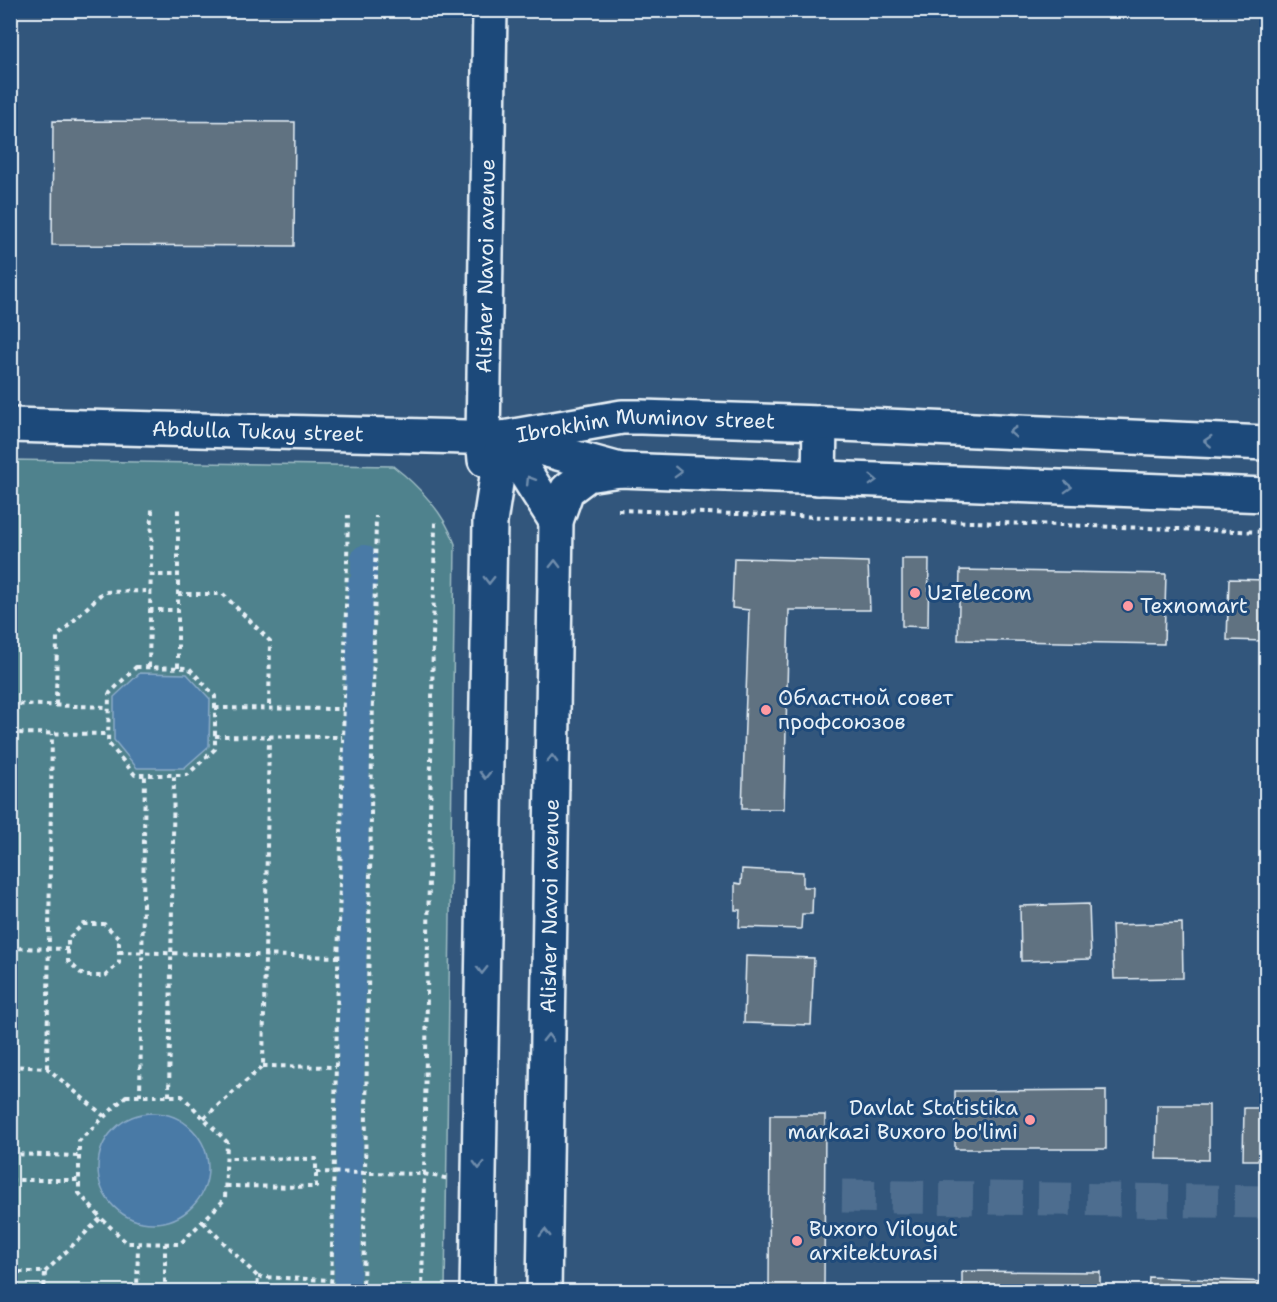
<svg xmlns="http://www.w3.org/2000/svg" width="1277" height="1302" font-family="'Shantell Sans',sans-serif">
	<rect width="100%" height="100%" fill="#32567c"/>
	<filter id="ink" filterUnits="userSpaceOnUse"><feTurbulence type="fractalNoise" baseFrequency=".0167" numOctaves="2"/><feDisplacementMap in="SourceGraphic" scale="12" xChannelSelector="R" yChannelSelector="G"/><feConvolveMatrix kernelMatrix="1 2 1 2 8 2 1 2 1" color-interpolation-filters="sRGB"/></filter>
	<g filter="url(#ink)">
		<path fill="#50828d" stroke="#9cbac2" stroke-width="1.5" d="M11,460L393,466C418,485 445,514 455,544L445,1291H11Z"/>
		<path fill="#497aa6" stroke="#89aac7" stroke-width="1.5" d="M140,673L187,674L210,699L209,746L184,768H137L114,740V697Z
			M98 1168a55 55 0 1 1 110 0a55 55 0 1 1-110 0Z"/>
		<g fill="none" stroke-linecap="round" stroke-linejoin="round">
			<path stroke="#497aa6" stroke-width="26" d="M347,1292L360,585L364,581V558"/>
		</g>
		<path fill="#607281" stroke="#e8f1f8" stroke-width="1.5" d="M53,121L295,122L294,246L52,245Z
			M734,558L868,562L870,610H789L784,809H742L749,610L732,608Z
			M902,559H929L928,627L902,626Z
			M960,570L1166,574L1164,644L958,640Z
			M1229,579L1266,580V641L1227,640Z
			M742,869L803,872V887H813L812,914H802L801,929L739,927L740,910H735V883L741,884Z
			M1089,904L1091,959L1021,961L1020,906Z
			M1182,923L1183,978L1114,979L1112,925Z
			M746,956L814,958L811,1025L744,1023Z
			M1106,1090V1149H955V1091Z
			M1157,1105H1209V1160L1156,1159Z
			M1244,1108H1266V1160H1243Z
			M770,1115H825L824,1292H769Z
			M962,1271L1100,1272V1292H962Z
			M1149,1277L1266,1282V1292H1148Z"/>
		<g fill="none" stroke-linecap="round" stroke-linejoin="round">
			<path stroke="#4d6d8f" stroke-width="33" stroke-dasharray="33 16" stroke-linecap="butt" d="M842,1196L1266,1202"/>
			<defs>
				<g id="minor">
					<path id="s1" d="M10,425L503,438L620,470"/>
					<path d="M503,438L556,521"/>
					<path id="s2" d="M485,460L483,438L490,10"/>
					<path d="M819,478L820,423"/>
				</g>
				<g id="major">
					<path id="s3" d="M477,1292L490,522L503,438L622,417H641L820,423L1266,443"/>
					<path id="s4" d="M544,1292L556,521L567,490L587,475L620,470L1266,495"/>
				</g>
			</defs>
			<use href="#minor" stroke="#e8f1f8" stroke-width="38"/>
			<use href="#major" stroke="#e8f1f8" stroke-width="38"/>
			<path stroke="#e8f1f8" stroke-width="4" stroke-dasharray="4.5 4.5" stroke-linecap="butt" d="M618,510L1266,532
				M150,575H178
				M178,594H223L270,641L269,709
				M149,610H178
				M136,667L189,668L215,696V749L187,775H135L108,743L109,694Z
				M149,667L152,508
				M178,667V508
				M10,704L108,707
				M56,705L57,637L103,592L149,591
				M215,708L343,709
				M10,733L108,734
				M215,736L342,737
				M83,924H104L119,938V963L105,976H84L68,961V939Z
				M10,948L68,949
				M119,952L338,957
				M10,1066L47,1068L104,1116
				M263,1066L336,1067
				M47,1068L52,734
				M126,1096H182L227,1142L225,1199L180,1244L127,1243L101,1218L79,1193V1141Z
				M140,1096L145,775
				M169,1096L174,775
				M204,1118L263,1066L269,737
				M10,1154L79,1156
				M316,1172L424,1174L450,1179
				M10,1180H79
				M226,1186L316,1187V1159L227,1158
				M203,1222L258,1277L257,1292
				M10,1272H45L44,1292
				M45,1272L101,1218
				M258,1277L331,1280
				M137,1292L138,1244
				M165,1292V1244
				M331,1292L348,515
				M363,1292L376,516
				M422,1292L435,522L433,520"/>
			<use href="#minor" stroke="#1f4a7a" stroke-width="33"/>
			<use href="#major" stroke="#1f4a7a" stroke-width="33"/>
		</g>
		<defs><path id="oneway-chevron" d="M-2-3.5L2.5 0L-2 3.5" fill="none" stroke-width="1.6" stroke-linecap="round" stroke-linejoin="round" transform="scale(1.5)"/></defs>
		<g stroke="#6f8dac">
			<use href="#oneway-chevron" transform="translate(1013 432) rotate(-177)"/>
			<use href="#oneway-chevron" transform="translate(1208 441) rotate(-177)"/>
			<use href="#oneway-chevron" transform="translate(678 472) rotate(2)"/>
			<use href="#oneway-chevron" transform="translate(530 480) rotate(-122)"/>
			<use href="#oneway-chevron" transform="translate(873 480) rotate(2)"/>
			<use href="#oneway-chevron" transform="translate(1068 487) rotate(2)"/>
			<use href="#oneway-chevron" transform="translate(555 564) rotate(-89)"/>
			<use href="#oneway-chevron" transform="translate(489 580) rotate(91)"/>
			<use href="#oneway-chevron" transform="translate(552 759) rotate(-89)"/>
			<use href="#oneway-chevron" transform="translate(485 775) rotate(91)"/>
			<use href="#oneway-chevron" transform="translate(482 970) rotate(91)"/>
			<use href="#oneway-chevron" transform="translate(548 1038) rotate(-89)"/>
			<use href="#oneway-chevron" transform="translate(479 1165) rotate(91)"/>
			<use href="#oneway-chevron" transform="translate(545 1233) rotate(-90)"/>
		</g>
	</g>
	<g fill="#ff9aa2" stroke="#1f4a7a" stroke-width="2">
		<circle cx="915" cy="593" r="6"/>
		<circle cx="1128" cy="606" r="6"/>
		<circle cx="766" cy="710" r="6"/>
		<circle cx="1030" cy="1120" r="6"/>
		<circle cx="797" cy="1241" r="6"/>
	</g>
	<g text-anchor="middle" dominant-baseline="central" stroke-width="6" stroke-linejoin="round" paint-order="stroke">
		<g font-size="21" fill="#e8f1f8" stroke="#1f4a7a">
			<text stroke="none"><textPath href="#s2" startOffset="194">Alisher Navoi avenue</textPath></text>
			<text stroke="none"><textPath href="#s3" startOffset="999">Ibrokhim Muminov street</textPath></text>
			<text stroke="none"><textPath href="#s1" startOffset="248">Abdulla Tukay street</textPath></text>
			<text stroke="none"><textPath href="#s4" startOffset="386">Alisher Navoi avenue</textPath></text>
		</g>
		<g font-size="21" fill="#e8f1f8" stroke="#1f4a7a" text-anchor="start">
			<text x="927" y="593">UzTelecom</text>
			<text x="1140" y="606">Texnomart</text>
			<text x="778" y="698">Областной совет<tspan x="778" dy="24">профсоюзов</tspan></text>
			<text x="1018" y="1108" text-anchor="end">Davlat Statistika<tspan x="1018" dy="24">markazi Buxoro bo'limi</tspan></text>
			<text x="809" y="1229">Buxoro Viloyat<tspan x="809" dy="24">arxitekturasi</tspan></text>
		</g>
	</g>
	<rect width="1277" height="1302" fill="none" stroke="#1f4a7a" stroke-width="36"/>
	<rect x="18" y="18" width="1241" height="1266" fill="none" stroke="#e8f1f8" stroke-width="2" filter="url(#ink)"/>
</svg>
